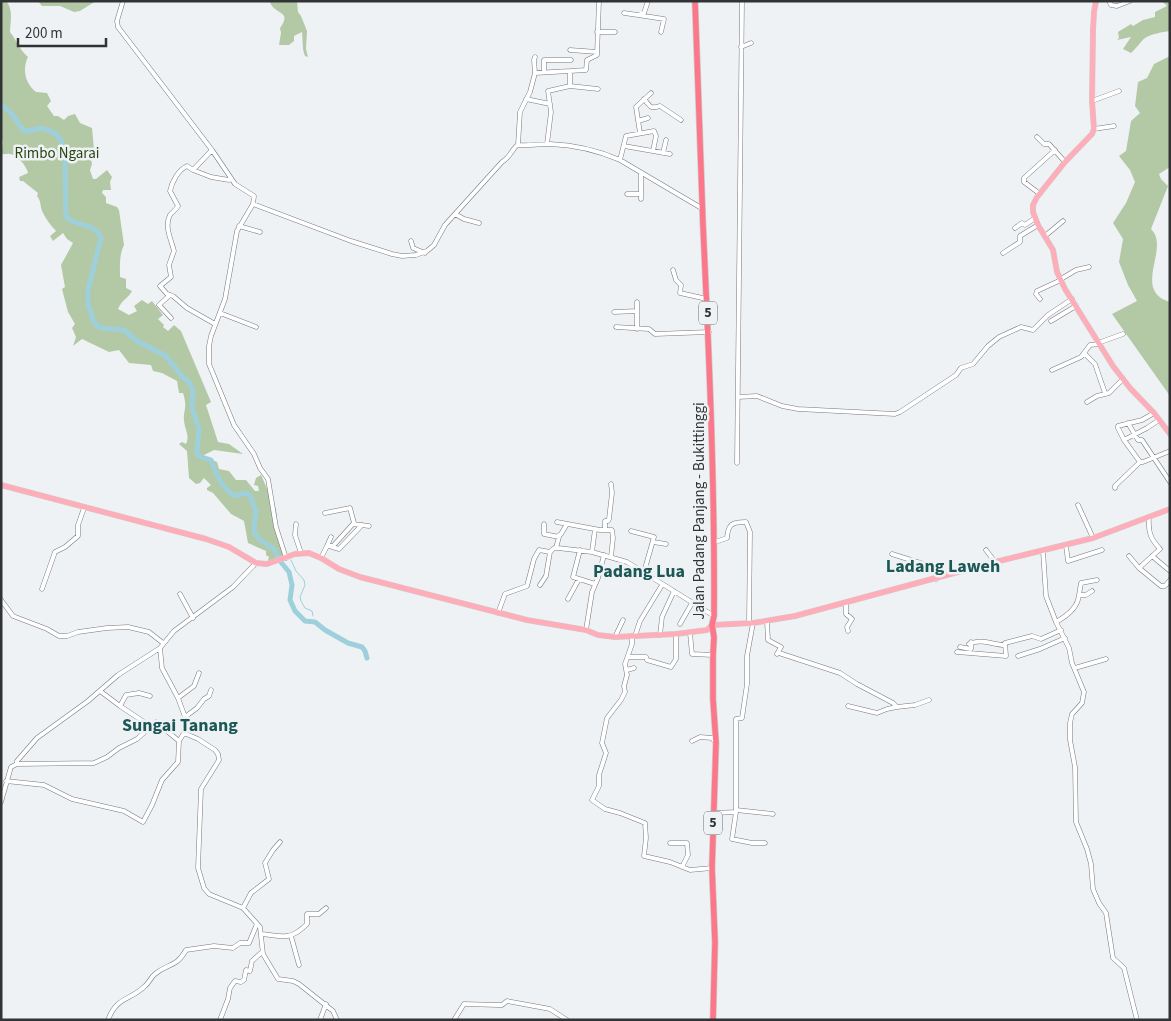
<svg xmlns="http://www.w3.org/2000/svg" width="1171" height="1021" font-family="'Source Sans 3',sans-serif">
	<rect width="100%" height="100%" fill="#eff2f5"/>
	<path fill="#b3c9a6" d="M1,1H6C14,10 10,23 10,32C17,41 19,49 28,57C22,69 25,83 36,92L47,93L51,101L47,106L54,116H58L64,120L68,116L75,114L80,123L92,128L94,150L90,153L92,164L90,170L93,179H96L107,170L112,177L110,182L111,190H103L102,193L106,197V203L117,207L119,210L124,245C119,255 120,267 120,277L126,279V288L132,291C129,298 122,299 118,309L129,315L137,311L134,306L142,300L148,304L152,301L163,315L158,319L164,325L163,327L168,331L174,325L181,331L211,402L206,405L218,442L229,444L243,454L214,450L202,456L217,462L219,469L229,471L236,480H246L255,491H259L258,486L254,485L256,478L261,475L276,509L278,528L286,555L266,566L269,557L266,555V551L248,543L244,521L231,514L213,493L207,490V488L211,485L204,478L200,483L196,484L189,478L187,451L179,444L182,442L186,444C190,435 185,430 184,421C183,409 188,409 183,393H179L177,381L162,373L153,371L151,365L129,363L119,350L109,352L82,339L73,346L76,337L72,328L75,324L68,312L62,289L65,287L61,265L73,243L67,239L63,233L53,241L50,236L56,231C50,225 46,219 42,211C40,205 41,201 37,196L38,193L23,181H20L19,177L28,173C27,167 18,155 10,154C7,153 4,155 1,154L3,142L1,138Z
		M38,1H96L80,11L74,12L60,6H42Z
		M297,1L298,12L301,16L307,31L306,49L308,57L305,56C302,49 303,40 302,32L294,36V41L289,45H279L281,33L280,28C293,10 274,15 270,2Z
		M1162,1H1170V31C1162,32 1152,34 1145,38C1140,42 1137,48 1131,53L1123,49L1131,37L1117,40L1119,38L1118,32L1131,24L1133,26L1143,20L1155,17V12L1167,6Z
		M1170,56V167L1159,174L1161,179L1168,186L1151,229C1171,248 1131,290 1170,302V396L1112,314L1137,301L1128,285L1119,262L1123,239L1113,223L1126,203L1135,182L1130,170L1119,156L1126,151L1131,121L1140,113L1135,106L1138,82L1147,78L1154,64Z"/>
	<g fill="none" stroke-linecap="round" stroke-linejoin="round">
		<path stroke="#9ed0dc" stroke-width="1" d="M291,560L296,571L304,580L305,585L300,597L301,601L305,608L312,611L313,616"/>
		<path stroke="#9ed0dc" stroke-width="5" d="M1,104L12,114L23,130L29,131L42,128L48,130L56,134L62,142L65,160L66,216C74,227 95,222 101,238L88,290V303L93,320L97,326L102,328L124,330L137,341L166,356L181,375L189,382L193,390L192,407L199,430L197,453L199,456L211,460C216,473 222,490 236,496L245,493L250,495L256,512L254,528L255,534L260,540L274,549L280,561L289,572L292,585L290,600L295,611L305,621L315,622L325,630L348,643L362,647L365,651L367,658"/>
		<defs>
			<path id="minor" d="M123,1L117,21L118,27L212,150L235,184L254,196L253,204L237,231L225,299L211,336L209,346V364L234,425L254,454L260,468L268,479L276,527L286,558
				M648,1L644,13L638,15L664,19L661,32
				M1109,1L1111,5L1117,6L1130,1
				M624,13L638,15
				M597,32H615
				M741,47L751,43
				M570,50L597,52
				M544,72V60H571
				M535,73L570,71
				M570,86L598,89
				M526,99L550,104
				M644,99C651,107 650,109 660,106L681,120
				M1092,101L1119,91
				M638,121L648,118
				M1094,129L1114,126
				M640,133L636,107L651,93
				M1037,137L1044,144H1049L1065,162
				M547,144L551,112L548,91L570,86V71L586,70L587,60L597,55L599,1
				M518,145L520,112L530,92L535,73L534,60L535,57
				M624,146L670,154
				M212,150L193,170L187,166C178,170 172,182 170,191L178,206C176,210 173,211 170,215C164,226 171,239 174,251L169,265L171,277L160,286L167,294L173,296L187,308L215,324
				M663,153L666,140
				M620,160L626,136L654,131L656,136L653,151
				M193,170L211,177L229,180L231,178
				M627,194H641
				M1040,194L1024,182V178L1055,150
				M641,199V173
				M253,204L351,241L392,254L402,256L416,255L427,251L434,245L445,225L502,162C511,157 512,148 518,145C529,146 540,144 550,144C575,145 597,150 620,160L703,209
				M455,214L464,219L479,223
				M239,226L260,232
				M1015,228L1022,223L1025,225L1035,218
				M1045,236L1063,221
				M411,241L413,248L425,253
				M1003,253L1020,242V236L1038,225
				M673,270L676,280L681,285L680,293L707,299
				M1061,279L1076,270L1089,267
				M170,295L159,305L171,318
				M1040,299L1036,294L1037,291L1061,280
				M614,312L637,311
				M220,313L256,327
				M1051,321L1076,306
				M616,327L649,329L655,334L709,332
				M637,329V302
				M1098,343L1123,334
				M1085,354L1095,364L1105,393
				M1052,370L1081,357L1090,345L1099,344
				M738,397L757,396L782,406L798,409L895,414L900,412L956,375L961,368L973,364L988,346L999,337L1021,327L1033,330L1048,315L1072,299
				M1087,402L1097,396L1109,393L1123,379
				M1154,413L1142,420L1118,426V428L1124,440L1140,462H1143L1170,451
				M1128,423L1138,440H1142L1170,482
				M1124,440L1147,428L1159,420
				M737,463C739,309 740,155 742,1
				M1115,488V486L1140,462
				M1078,505L1093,538
				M325,513L350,508L354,523
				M557,522L600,530H612L613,538L611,557
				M296,524L295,535L301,553
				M544,524V534L559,537L556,548
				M605,529V521H608L609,519L612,493L611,484
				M631,531L654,537L644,572
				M558,536L561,534L567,524
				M653,542L666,544
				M715,542L727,538C728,524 732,522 746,522L750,532L749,623
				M327,546L331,537
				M1066,546L1068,561L1102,550
				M332,547L339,549L362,525
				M580,550L573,577L595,584
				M986,550L995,562
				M1043,551L1046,596L1056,622L1069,648L1072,663L1084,692L1082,703L1072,714L1070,723V740L1075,767L1076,822L1087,849L1091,864L1093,889L1099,903L1106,913L1113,958L1124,968L1137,1020
				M592,552L595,529
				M892,554L933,567L936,570V579
				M1129,556L1139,568L1161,586H1165L1170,580
				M1152,556L1170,571
				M321,558L327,546H333L353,524L369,526
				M1139,568L1160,549C1150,538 1148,532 1149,517
				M540,585L546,576L550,552
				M42,589L55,552L65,547L78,536V525L84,508
				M180,594L193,618
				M1079,595L1081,583L1097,580
				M568,599L579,579
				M1,600L13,616L47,629L59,636H67L78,632L107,628L128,627L149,632L163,643
				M846,603V614L852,619L847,627L848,631
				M498,613L505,594L527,586L534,559L539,550L550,552L554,548H558L592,552L627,562L714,616
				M767,621L768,640L781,647L777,654L779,653L840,673L857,684L893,703L897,707L915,705L929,700
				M1056,622C1067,616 1078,608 1079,595H1086L1092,591
				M753,623L747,656V684L742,718L736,719V812L732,839L752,843H765
				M680,624L692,603
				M586,630L592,592L598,578L604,555
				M690,633L692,654L713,655
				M660,635L662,617L674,591
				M632,636V644L625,664L627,675L624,686L625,692L621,700L607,718L602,743L606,753L599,775V786L592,800L605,809L620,813L645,823L646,838L644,856L670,862L690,870L712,868
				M635,636L640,621L662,585
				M615,637L623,620
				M969,644C983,638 992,645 1005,645
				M960,647L971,649V642
				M160,648L162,668L178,698L185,717L184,733L198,739L215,750L218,754L219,760L201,789L198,868L204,888L209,894L243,908L260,927L263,954L278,979L293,981L299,984L333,1011L337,1020
				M957,652L1006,656L1005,643L1032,636L1041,639L1061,630
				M1018,656L1040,649L1065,638
				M628,657H646L647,660L671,667L676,659V634
				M1075,668L1106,659
				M627,670L634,668
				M100,691L120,706L150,726
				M178,698L194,686L199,673
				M120,706L126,695L139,693L150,696
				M848,706L877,713L887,709L897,707
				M185,717L197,708L204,699L209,696L211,690
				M692,741L700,737L712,738L716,743
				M17,764L94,763L107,757L119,748L137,739L156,722L179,741
				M6,781L44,785L72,799L124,811L143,822L152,805L162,780L178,762L179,741L184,733
				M1,802L11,767L17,764V761L37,738L88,701L118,675L160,648L174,631L233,587L256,563
				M736,810L773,814
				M714,813L736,812
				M670,843H687L688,855L682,867
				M243,908L251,893L269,879L265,863L273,850L280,842
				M262,934C283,936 290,941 307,924V914H319L326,908
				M291,936L299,965
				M108,1020C117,996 130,1001 145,986C149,983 151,977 155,974C168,963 176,968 186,950L214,946L233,948L240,943H249L257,924
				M220,1020L228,999L230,988L235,981L241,982L244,980L246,970L250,971L252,961L262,952
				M320,1020L326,1004
				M454,1020L464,1004L498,1005H502L507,1001L550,1009L567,1020"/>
			<path id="major" d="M1096,1L1094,12L1093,30L1092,101L1094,129L1092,134L1065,162L1037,197L1033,205V212L1038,225L1053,250L1057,272L1065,289L1113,366L1130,388L1154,413L1170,434
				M1,485L206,539L229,547L256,563L267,564L295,554L309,553L321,558L339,569L360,577L527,620L586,630L598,635L615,637L676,634L707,630L712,625L753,623L795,616L995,562L1093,538L1170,509"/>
			<path id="highway" d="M695,1C698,76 700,150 703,225C709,355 715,485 714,616L712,625L714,637L713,655V699L716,743L712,868L715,942L713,1020"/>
		</defs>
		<use href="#minor" stroke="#76787c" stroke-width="5"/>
		<use href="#major" stroke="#cececf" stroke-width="6"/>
		<use href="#highway" stroke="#cececf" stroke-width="7"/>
		<use href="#minor" stroke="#fff" stroke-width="4"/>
		<use href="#major" stroke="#feadb9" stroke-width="5"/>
		<use href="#highway" stroke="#fd778b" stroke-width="5.5"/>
	</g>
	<g text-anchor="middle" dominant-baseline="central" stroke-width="5" stroke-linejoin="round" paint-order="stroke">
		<g fill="#eff2f5" stroke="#6b6c6f" stroke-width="1">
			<rect x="699" y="301.5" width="18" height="23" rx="4"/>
			<rect x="704" y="811.5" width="18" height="23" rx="4"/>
		</g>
		<g font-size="14" font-weight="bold" fill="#323335">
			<text x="708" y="313">5</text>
			<text x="713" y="823">5</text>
		</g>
		<g font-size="15" fill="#294613" stroke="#eff2f5">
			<text x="57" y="153">Rimbo Ngarai</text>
		</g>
		<g font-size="15" fill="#323335" stroke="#eff2f5">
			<text transform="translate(699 511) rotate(-90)">Jalan Padang Panjang - Bukittinggi</text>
		</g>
		<g font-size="18" font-weight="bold" fill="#1b5755" stroke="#eff2f5">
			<text x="943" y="566">Ladang Laweh</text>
			<text x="639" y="571">Padang Lua</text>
			<text x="180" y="725">Sungai Tanang</text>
		</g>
	</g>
	<rect width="1171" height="1021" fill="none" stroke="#323335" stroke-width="5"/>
	<path d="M18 38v8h88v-8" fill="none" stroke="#323335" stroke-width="2.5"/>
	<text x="25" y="38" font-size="15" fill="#323335" stroke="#eff2f5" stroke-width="4" paint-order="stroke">200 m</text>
</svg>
